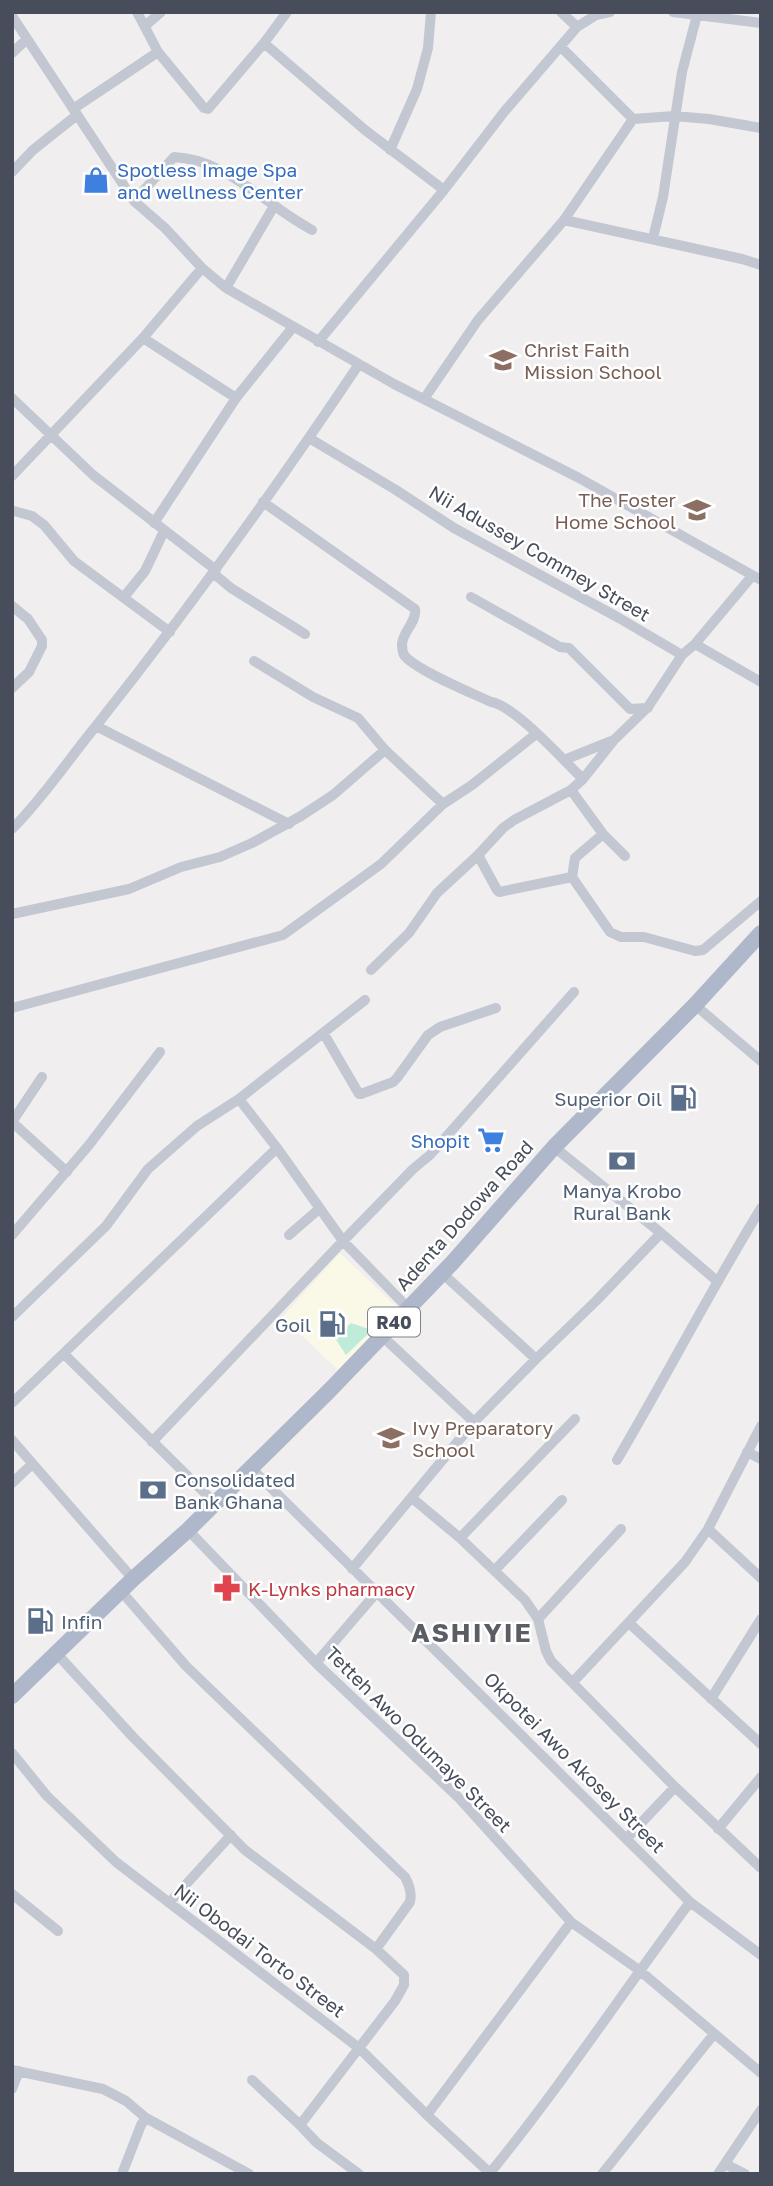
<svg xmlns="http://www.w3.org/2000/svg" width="773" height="2186" font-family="'Golos Text',sans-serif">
	<rect width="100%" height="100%" fill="#f0eeee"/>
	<path fill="#faf9e8" d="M340,1253L398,1308L339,1371L282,1317Z"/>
	<path fill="#bfebd9" d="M351,1323L369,1329L371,1331L346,1355L335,1338Z"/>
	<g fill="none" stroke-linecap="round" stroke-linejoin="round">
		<path stroke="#c2c7d2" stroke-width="10" d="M137,12L158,52L204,108L208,109L264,43L287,12
			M561,12L577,27
			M673,12L761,23
			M12,16L134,201L165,228L202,268L226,288L394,384L579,478L761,580
			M145,26L161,12
			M264,43L365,130L444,190
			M12,53L27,39
			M73,109L158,52
			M633,119L674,116L709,119L761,128
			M390,150L417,89L428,48L431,12
			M12,172L33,150L77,115
			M134,201L174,157C213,159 240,182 271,203C284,213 298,222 312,230
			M564,220L742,259L761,265
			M653,238L663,197L682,72L697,15
			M226,288L274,206
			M143,338L236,398
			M318,342L444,190L504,112L577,27L596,15L610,12
			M12,398L93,475L216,570
			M424,399L478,320L564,220L633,119L561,47
			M309,438L396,490L454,528L619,618L682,655
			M12,476L143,338L202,268
			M263,502L415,609C417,622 403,631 402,644C402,648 402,651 404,655C415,670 472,693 491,702C514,705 564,761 583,779
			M14,511L32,516L44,525L74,561L170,632
			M154,523L236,398L293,327
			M213,573L231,588L305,634
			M124,597L145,571L164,531
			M471,597L560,647L569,648L630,709L648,708
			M12,606L28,619L42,640V646L29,672L12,688
			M695,644L761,682
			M254,661L313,697L358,718L385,750L443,804
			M96,726L289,824
			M564,760L614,740L648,707L682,655L695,644L752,576
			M571,790L603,834L625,856
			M12,829C44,797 68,760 96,726C189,609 276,488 359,364
			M603,834L575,858L572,877L499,892L497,890L478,855L503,828L514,820L571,790L583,779L614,740
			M572,877L610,932L621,937H644L695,951L703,950L761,901
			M12,914L129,889L181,867L220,857L252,843L301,816L333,795L385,750
			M371,970L409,933L437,893L478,855
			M695,1005L761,1061
			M12,1008L283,935L381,864L443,804L472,785L536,734
			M324,1034L359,1094H361L393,1082L397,1078L428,1035L440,1027L496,1008
			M239,1099L365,1000
			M12,1122L67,1172
			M12,1122L42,1077
			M554,1147L661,1233L717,1281
			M12,1235L89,1145L160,1052
			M289,1235L319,1209
			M442,1273L536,1359
			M12,1317L106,1226L148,1169L197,1126L239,1099L277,1148
			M381,1335L474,1422
			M64,1354L215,1503
			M12,1403L277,1148L343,1241L408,1308
			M12,1440L133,1579
			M152,1442L343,1241L413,1169L430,1155L574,992
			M747,1452L761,1459
			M617,1460C666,1377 710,1291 761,1208
			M251,1468L690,1902L761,1955
			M12,1483L32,1464
			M412,1498L460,1538L525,1600L538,1619L546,1651L551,1661L675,1787L761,1868
			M708,1529L761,1578
			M188,1530L316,1663L458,1797L571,1922L639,1970L761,2073
			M460,1538L575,1419
			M352,1569L474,1422L536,1359L596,1301L661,1233
			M495,1570L562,1500
			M121,1591L186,1666L405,1877C410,1886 412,1893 410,1902L376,1949
			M538,1619L621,1529
			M629,1623L761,1744
			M57,1654L133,1737L245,1850L376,1949L404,1975V1985L395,2001L300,2125L252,2080
			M316,1663L377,1592
			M573,1682L685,1562L708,1529L761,1426
			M711,1699L761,1619
			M12,1753L47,1796L116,1862L359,2048L427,2115L491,2174
			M718,1829L761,1777
			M626,1839L675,1787
			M12,1894L58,1931
			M169,1903L231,1835
			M12,2070L103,2089L126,2101L146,2118L141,2125L122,2174
			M12,2089L19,2071
			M427,2115L571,1922
			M146,2118L249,2174
			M300,2125L317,2143L359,2174
			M725,2164L745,2174
			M490,2173C561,2086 623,1992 690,1902
			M602,2174L714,2034
			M718,2174L761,2110"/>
		<path stroke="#afb7cb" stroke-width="16" d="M12,1696L133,1579L188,1530L329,1391L453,1262L554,1147L695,1005L761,933"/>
	</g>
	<defs>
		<symbol id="shop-bare" viewBox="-9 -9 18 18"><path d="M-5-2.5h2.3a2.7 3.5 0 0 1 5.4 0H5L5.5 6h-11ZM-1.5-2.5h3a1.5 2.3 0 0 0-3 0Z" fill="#3f7fe0" stroke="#fff" stroke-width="2.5" paint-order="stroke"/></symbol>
		<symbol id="school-bare" viewBox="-9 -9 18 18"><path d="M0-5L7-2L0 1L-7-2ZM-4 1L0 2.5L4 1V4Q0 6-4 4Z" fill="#8d6e63" stroke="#fff" stroke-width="2.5" paint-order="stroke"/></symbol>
		<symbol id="fuel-bare" viewBox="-9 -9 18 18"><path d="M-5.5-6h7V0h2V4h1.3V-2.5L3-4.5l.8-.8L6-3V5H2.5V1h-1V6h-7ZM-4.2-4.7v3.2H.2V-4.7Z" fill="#5c6f8a" stroke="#fff" stroke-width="2.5" paint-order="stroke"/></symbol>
		<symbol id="supermarket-bare" viewBox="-9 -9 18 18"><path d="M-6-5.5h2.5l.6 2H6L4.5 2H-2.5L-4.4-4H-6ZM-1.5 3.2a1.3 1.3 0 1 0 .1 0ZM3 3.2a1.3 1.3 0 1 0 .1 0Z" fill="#3f7fe0" stroke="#fff" stroke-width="2.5" paint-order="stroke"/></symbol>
		<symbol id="bank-bare" viewBox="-9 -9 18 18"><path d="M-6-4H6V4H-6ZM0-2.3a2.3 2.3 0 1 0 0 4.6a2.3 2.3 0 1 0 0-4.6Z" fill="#5c6f8a" stroke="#fff" stroke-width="2.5" paint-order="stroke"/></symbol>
		<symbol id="pharmacy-bare" viewBox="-9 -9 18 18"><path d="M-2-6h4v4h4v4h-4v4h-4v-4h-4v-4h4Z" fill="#e0444e" stroke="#fff" stroke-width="2.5" paint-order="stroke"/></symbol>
	</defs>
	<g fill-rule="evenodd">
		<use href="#shop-bare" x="77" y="161" width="38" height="38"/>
		<use href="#school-bare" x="484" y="341" width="38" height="38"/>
		<use href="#school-bare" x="678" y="491" width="38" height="38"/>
		<use href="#fuel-bare" x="664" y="1079" width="38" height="38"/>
		<use href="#supermarket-bare" x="472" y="1121" width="38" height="38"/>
		<use href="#bank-bare" x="603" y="1142" width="38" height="38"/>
		<use href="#fuel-bare" x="313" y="1305" width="38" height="38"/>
		<use href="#school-bare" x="372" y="1419" width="38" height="38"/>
		<use href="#bank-bare" x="134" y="1471" width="38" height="38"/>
		<use href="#pharmacy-bare" x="208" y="1569" width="38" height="38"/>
		<use href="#fuel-bare" x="21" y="1602" width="38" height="38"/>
	</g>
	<g text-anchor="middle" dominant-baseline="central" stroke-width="5" stroke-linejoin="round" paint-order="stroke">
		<rect fill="#fff" stroke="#7e828c" stroke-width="2" x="368" y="1307.5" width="52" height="29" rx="5"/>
		<g font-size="18" font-weight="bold" fill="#474d5a">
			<text x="394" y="1322">R40</text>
		</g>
		<g font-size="19" fill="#366cbe" stroke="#fff" text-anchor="start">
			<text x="117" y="169">Spotless Image Spa<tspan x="117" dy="22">and wellness Center</tspan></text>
			<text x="470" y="1140" text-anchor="end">Shopit</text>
		</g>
		<g font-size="19" fill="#785e54" stroke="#fff" text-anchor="start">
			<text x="524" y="349">Christ Faith<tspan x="524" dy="22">Mission School</tspan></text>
			<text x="676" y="499" text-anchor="end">The Foster<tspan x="676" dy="22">Home School</tspan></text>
			<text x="412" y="1427">Ivy Preparatory<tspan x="412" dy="22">School</tspan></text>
		</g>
		<g font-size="19" fill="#474d5a" stroke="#fff">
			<text transform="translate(540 553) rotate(30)">Nii Adussey Commey Street</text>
			<text transform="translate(464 1215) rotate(-48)">Adenta Dodowa Road</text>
			<text transform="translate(419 1739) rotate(45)">Tetteh Awo Odumaye Street</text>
			<text transform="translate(575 1762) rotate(45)">Okpotei Awo Akosey Street</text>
			<text transform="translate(260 1950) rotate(37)">Nii Obodai Torto Street</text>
		</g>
		<g font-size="19" fill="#4e5e75" stroke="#fff" text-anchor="end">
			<text x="662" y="1098">Superior Oil</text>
			<text x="622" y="1190" text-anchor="middle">Manya Krobo<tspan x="622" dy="22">Rural Bank</tspan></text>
			<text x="311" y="1324">Goil</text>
			<text x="174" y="1479" text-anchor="start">Consolidated<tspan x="174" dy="22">Bank Ghana</tspan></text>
			<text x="61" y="1621" text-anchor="start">Infin</text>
		</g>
		<g font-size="19" fill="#be3a42" stroke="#fff" text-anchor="start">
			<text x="248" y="1588">K-Lynks pharmacy</text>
		</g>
		<g font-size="26" font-weight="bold" letter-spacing="2" fill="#5b5d62" stroke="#fff">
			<text x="472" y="1632">ASHIYIE</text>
		</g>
	</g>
	<rect width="773" height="2186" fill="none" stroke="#474d5a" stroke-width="28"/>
</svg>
